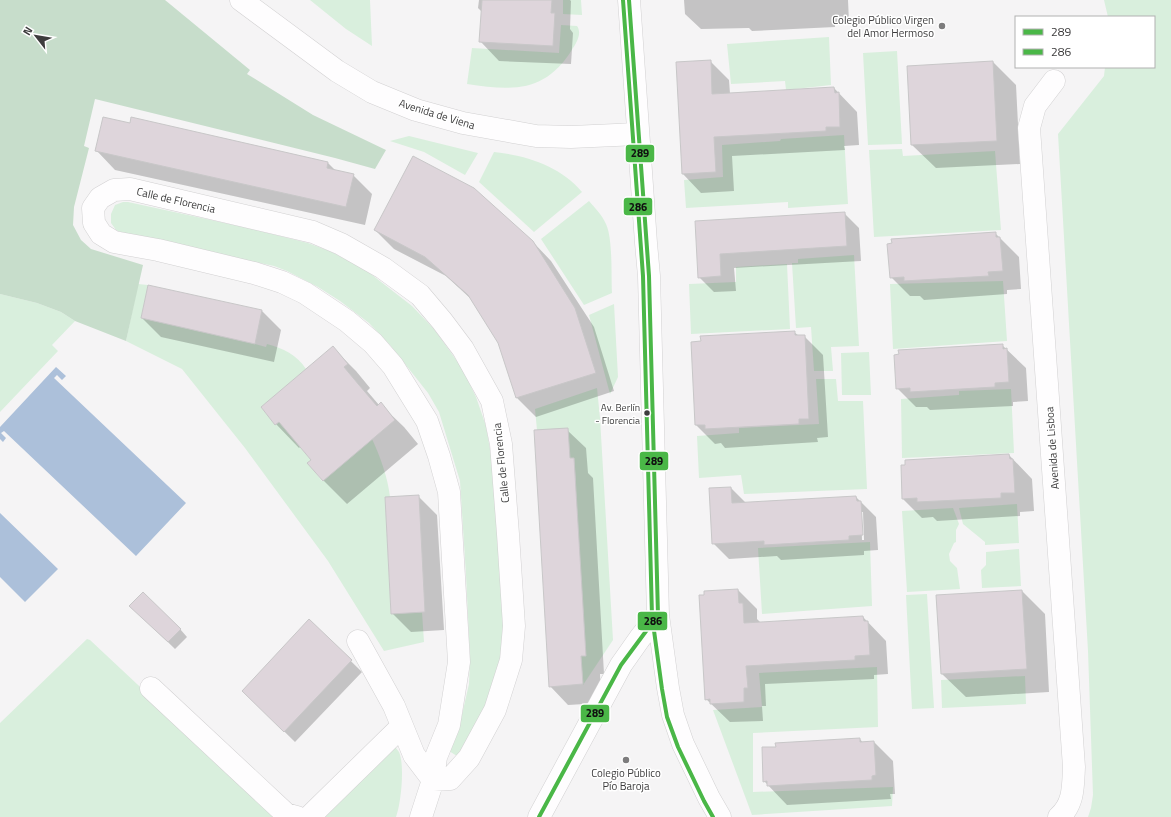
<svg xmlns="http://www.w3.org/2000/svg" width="1171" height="817" font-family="'Titillium Web',sans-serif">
	<rect width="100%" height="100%" fill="#f5f4f5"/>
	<path fill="#d9efdd" d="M310,0H370L372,46L346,29Z
		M563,0H581L582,15L563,14Z
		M1104,0H1171V817H1088L1091,808L1093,795L1088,651L1058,134L1104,76L1105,67H1154V17H1108Z
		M561,25L577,26C582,33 577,42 573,48C546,93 513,91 467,84L472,48L559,53Z
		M829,37L831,85L786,90L785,81L731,84L727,44Z
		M897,51L902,144L868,145L863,53Z
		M844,135L848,204L788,208V202L686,208L684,180L723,177L722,145L780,141L781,139Z
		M409,136L478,153L465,175L424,152L390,141Z
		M902,149L903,156L995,151L1001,230L874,237L869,150Z
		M494,152C525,155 561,166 582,192L534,232L479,182Z
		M589,201C595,208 602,215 606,224C613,239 611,275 612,293L584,305L541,239Z
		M123,202H128L248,228L308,243L332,252L367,271L412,306L434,329L462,368L476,397L486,426L491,455L500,561L504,640L498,672L479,723L457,756L449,751L461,719L469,684L470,659L466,575L460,481L439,412L428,393L390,345L369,323L340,301L318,287L287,271L274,266L125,234L116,230L111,223V214L115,205Z
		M854,255L859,346L831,347L833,371H814L811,327L796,328L792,263H798V259Z
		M787,264L790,329L691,334L689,284L736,282V267Z
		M1003,281L1007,341L893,349L890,284Z
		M138,284L148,285L141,318L255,344L266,347L267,344C283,348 297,355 306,369L261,407L275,425L279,422L311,460L308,463L322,481L372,439C380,456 388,478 390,497H385L391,614L422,612L424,642L384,651L328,561L245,448L182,369L126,341Z
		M0,294L37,303L61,312L75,321L52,345L58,351L0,412Z
		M614,304L618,377L610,394L589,315Z
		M869,352L871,395H842L841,353Z
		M816,379H836L838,401H863L867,489L744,494L741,475L699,478L697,436L739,433V428L819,424Z
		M597,388L600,418L613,640L583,685L581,656L586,655L581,575L571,481H576L574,458H570L537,430L535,409Z
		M1011,389L1014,453L902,458L901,399L959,395V391Z
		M1017,504L1019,543L985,545V542L963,524L959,508Z
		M953,508L959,524L956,530V542L954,543L949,554L950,561L957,568L960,589L907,592L902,511Z
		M870,542L872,606L762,614L758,548Z
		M1019,549L1021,586L982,588L981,570L986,565V552Z
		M927,594L934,708L912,709L906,595Z
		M87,639L90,640L279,817H0V723Z
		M877,667L878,727L753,733V792L893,787L892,806L752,815L713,710L762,707L759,673Z
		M1025,676L1026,704L942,708L941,680Z
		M391,742C393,745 397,749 399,752C405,765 401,804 396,817H320Z"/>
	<path fill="#c7ddcb" d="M0,0H165L250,70L247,74L313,115L386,150L375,169L335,158L95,99L84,146L89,148L74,207L73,225L81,240L91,249L143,265L126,341L75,321L61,312L37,303L0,294Z"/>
	<path fill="#acc0da" d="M56,367L66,376L62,380L57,375L54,378L186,503L136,556L4,431L1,433L6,438L3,442L0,439V427Z
		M0,513L58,569L25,602L0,577Z"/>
	<path fill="#0003" fill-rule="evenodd" d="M479,0H570L571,1L570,29L573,33L571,64L499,61L481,42L482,12L478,8Z
		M684,0H848L849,22L835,23V27L752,31L749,28L701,29L685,14Z
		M710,61L729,80L730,94L834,88L857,112L859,145L844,146L845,150L732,156L734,191L701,193L683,174L677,63Z
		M993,62L1016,85L1020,164L936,168L912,145Z
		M97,151L328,163L336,171L353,175L372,194L365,225L115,170Z
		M844,213L859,228L861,261L734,268L736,291L714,292L699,277L696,222Z
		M375,230L532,241L551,261L594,327L614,391L536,417L517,398L499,342L471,299L446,276L394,249Z
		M995,233L1019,257L1021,289L1007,290V294L924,300L920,296H910L891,277Z
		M149,286L262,311L281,330L274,362L161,337L142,318Z
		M794,332L799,336H804L823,355L828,437L817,438L818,442L725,448L721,443L715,444L696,425Z
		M1002,345L1026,368L1028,401L1013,402V406L930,410L927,407H916L897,388Z
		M333,348L356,371L370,388L367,391L379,405L380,404L404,427L418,444L347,504L323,480L313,460L301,446L299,448L276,424L262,407Z
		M567,430L586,448L588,473L593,478L604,674H600L601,703L568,705L550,686Z
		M1009,455L1032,479L1034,511L1020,512V516L937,521L933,517L922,518L903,499Z
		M731,488L747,504L856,497L876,517L878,550L864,551V555L781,560L777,556L729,559L713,543ZM861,512H863L864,540H862Z
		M418,496L437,515L444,630L411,632L392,613Z
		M738,590L757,609V619L761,623L863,617L886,641L888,674L874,675V679L765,684L766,706H762L763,721L730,722L706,699Z
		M1022,591L1045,614L1049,692L966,697L942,674Z
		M138,613L180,629L187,637L175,649Z
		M309,620L362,672L295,742L243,691Z
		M860,739L863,743L874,742L893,761L895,794H890L891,799L787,805L764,781L777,747Z"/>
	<path fill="#ded5db" stroke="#c8c7c8" d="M482,0H552L551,13H555L553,46L479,42Z
		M711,60L712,94L834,87L835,93L839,92L840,127H826V131L714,137L716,172L682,174L676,62Z
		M993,61L997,141L911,145L907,66Z
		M103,117L130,123L131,117L328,162L327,168L354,174L346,207L95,151Z
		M413,156L474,188L533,241L575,308L596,373L516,398L498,343L468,295L425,257L374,230Z
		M845,212L847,246L720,254L721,276L698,278L695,221Z
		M996,232V237H1000L1003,271L988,272L989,276L904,281V277L890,278L887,244L892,243L891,239Z
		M148,285L262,310L255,344L141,318Z
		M795,331V335H805L809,419H799V424L705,429V425H695L691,342L701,341L700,336Z
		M1003,344V349L1007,348L1009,382L995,383V387L910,392V388L896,389L894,355L899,354L898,350Z
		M333,346L348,364L344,367L359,385L377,406L381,402L395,420L323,481L307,463L311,460L279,422L275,425L261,407Z
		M568,428L570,458H574L586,656H581L583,684L549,687L534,430Z
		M1009,454L1010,459H1013L1015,493H1001V498L917,502V498L902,499L901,465H905V460Z
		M731,487L732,503L856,496L857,501H861L863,535L849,536V540L764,545V541L712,544L709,488Z
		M419,495L425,612L391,614L385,497Z
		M738,589L739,603H743L744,623L863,616L864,621H868L870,655L855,656V660L746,666L748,688H744V702L710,704V699L705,700L699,595H704V591Z
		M1022,590L1027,669L941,674L936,595Z
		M143,592L181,629L168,642L129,606Z
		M309,619L352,660L284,732L242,691Z
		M860,738V742L874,741L876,775L872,776V780L767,786V781L763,782L762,747H776L775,743Z"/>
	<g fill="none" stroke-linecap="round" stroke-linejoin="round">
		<defs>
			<path id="minor" d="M241,0L337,71L372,92L416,110L463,123L536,136L571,137L638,134
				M629,0L646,243L649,276L658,615L668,688L673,715L683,744L709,798L720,817
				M1054,81L1035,106L1029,128L1074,767C1073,786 1074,804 1059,817
				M358,641L394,706L414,755L433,780
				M151,688L286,814L297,817
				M309,817L402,726
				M421,817L433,780L436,757L449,725L459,662L449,492L439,456L427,421L393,366L373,343L347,321L305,293L282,282L254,273L158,250L114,242L101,234L94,223L93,208L100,198L114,190L130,189L313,232L341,244L383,268L420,295L442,321L463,349L492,401L501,444L508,534L514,626L511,660L495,710L469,758L450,779L433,780
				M539,817L621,665L640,638L658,615"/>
		</defs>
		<use href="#minor" stroke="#d2d1d2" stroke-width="23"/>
		<use href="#minor" stroke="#fefdfe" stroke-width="22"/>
		<defs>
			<path id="bus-1" d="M629,0L649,276L658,615
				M539,817L621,665L658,615"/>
			<path id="bus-2" d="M623,0L643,276L652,616L662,689L667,717L678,747L704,801L713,817"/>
		</defs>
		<use href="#bus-1" stroke="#fff" stroke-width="7"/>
		<use href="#bus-2" stroke="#fff" stroke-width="7"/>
		<use href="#bus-1" stroke="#4ab747" stroke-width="4"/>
		<use href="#bus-2" stroke="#4ab747" stroke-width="4"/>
	</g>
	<g fill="#7d7c7d" stroke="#fff" stroke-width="1.5">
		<circle cx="942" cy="26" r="4"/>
		<circle cx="626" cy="760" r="4"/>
	</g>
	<circle fill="#3d3c3d" stroke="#fff" stroke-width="1.5" cx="647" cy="413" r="3.5"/>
	<g text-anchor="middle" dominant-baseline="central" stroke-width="3" stroke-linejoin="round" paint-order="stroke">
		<g font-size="10" fill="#3d3c3d" stroke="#fff" text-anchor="end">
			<text x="640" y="407">Av. Berlín<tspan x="640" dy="13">- Florencia</tspan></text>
		</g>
		<g font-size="11" fill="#3d3c3d" stroke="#fff" text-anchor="end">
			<text x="934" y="20">Colegio Público Virgen<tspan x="934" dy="13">del Amor Hermoso</tspan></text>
			<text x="626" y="773" text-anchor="middle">Colegio Público<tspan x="626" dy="13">Pío Baroja</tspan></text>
		</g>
		<g font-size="11" fill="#3d3c3d" stroke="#fff">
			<text transform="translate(437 114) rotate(17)">Avenida de Viena</text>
			<text transform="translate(176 200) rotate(13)">Calle de Florencia</text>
			<text transform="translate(1052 448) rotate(-94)">Avenida de Lisboa</text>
			<text transform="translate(501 463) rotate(-96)">Calle de Florencia</text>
		</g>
	</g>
	<g stroke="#fff" stroke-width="1.5">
		<rect x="625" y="144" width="30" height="19" rx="4" fill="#4ab747"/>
		<rect x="623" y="197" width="30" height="19" rx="4" fill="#4ab747"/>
		<rect x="639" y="451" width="30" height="20" rx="4" fill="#4ab747"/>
		<rect x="637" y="611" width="31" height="20" rx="4" fill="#4ab747"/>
		<rect x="580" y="704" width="30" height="19" rx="4" fill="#4ab747"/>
	</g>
	<g font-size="11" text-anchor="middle" font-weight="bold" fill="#111">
		<text x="640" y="157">289</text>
		<text x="638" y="211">286</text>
		<text x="654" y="465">289</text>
		<text x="653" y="625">286</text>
		<text x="595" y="717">289</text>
	</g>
	<rect x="1015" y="16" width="140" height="52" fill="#ffffff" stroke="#b1b1b1"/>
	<rect x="1023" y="29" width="20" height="6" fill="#4ab747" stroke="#b1b1b1"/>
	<text x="1051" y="36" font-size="12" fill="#3d3c3d">289</text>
	<rect x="1023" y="49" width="20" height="6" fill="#4ab747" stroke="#b1b1b1"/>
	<text x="1051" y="56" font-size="12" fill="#3d3c3d">286</text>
	<g transform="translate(36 36) rotate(301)" stroke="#ffffff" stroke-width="3" paint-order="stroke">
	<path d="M0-3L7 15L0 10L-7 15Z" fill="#3d3c3d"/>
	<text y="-6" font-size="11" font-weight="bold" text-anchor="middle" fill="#3d3c3d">N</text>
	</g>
</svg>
